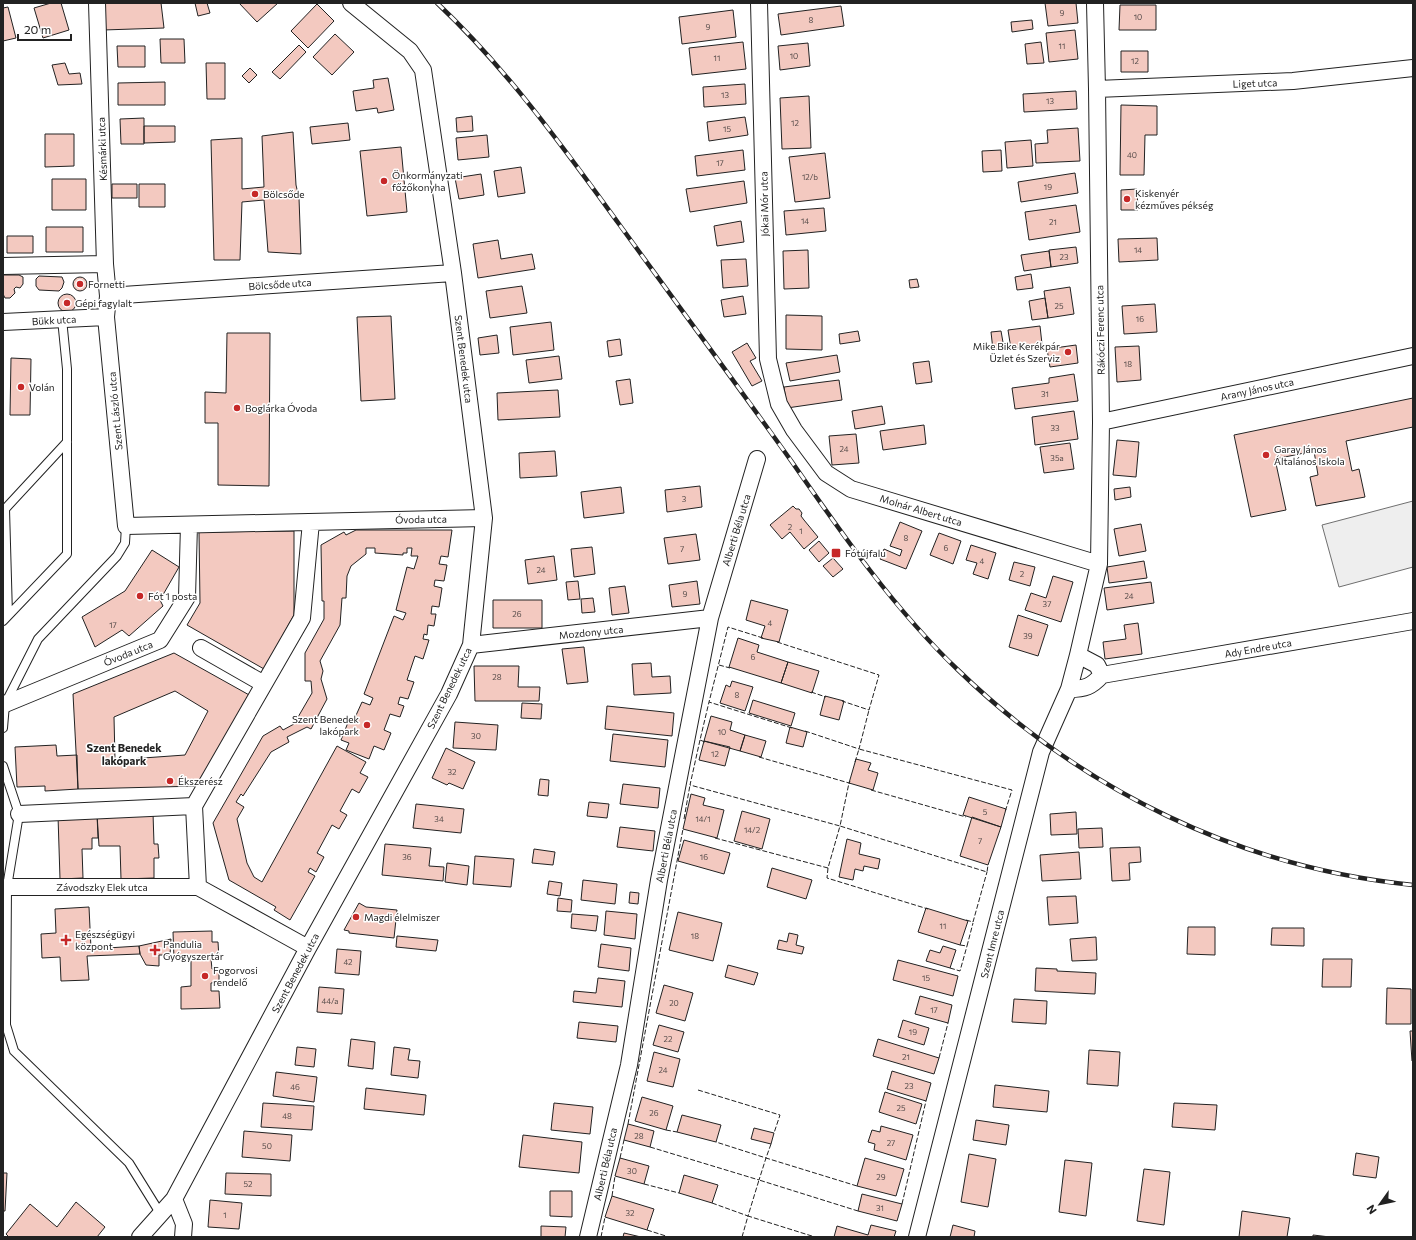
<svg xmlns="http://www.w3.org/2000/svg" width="1416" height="1240" font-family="Commissioner,sans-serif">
	<rect width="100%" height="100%" fill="#fff"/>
	<path fill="#eee" stroke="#6f6f6f" d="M1413,501V567L1339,587L1322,525Z"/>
	<path fill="#f3c9c0" stroke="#222" fill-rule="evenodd" d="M51,3H61L69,30L43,38L34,8Z
		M103,3H161L164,28L103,30Z
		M195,3H207L210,13L198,16Z
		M239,3H278L257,22Z
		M1045,3H1076L1078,23L1048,26Z
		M317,4L334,21L308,48L291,31Z
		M1120,5H1156V30H1119Z
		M841,6L844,26L781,35L778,14Z
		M8,7L16,38L3,41V8Z
		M733,10L736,37L682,44L679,17Z
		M1032,20L1033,29L1012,32L1011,22Z
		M1075,30L1078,59L1049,62L1046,33Z
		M335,34L354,52L332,75L313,57Z
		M160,39H184L185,63H161Z
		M743,42L746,69L692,75L689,48Z
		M1041,42L1044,63L1027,64L1025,44Z
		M808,43L810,66L780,70L778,46Z
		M299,45L306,52L280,79L272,72Z
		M117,46H145V67H118Z
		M1121,51H1148V72H1121Z
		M65,63L69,74L80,73L82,84L58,85L52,65Z
		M206,63H225V99H207Z
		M250,68L257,75L249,83L242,76Z
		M388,78L394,110L378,113L377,108L356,111L353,91L374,88L373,80Z
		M165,82V105H118V83Z
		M745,84L746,104L704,107L703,87Z
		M1076,91L1077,109L1024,112L1023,94Z
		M809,96L811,148L782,149L780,98Z
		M1121,105L1157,106V135H1145L1144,175H1120Z
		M472,116L473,131L457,132L456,118Z
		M745,117L748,135L709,141L707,122Z
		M144,118V144H121L120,119Z
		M348,123L350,140L312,144L310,127Z
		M144,126H175V142L144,143Z
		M1078,128L1080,161L1036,163L1035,144L1048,143L1047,130Z
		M293,132L296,185L299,198L301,254L268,252L264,200L242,202L240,260H214L211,140L242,138V189L264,187L262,136Z
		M45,134H74V166L45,167Z
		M487,135L489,157L458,160L456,138Z
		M1031,140L1033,166L1007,168L1005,142Z
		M401,147L407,212L367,216L360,151Z
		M743,150L745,170L697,176L695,156Z
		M1001,150L1002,171L983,172L982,151Z
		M825,153L830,198L795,202L789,157Z
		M521,167L525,193L498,197L494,171Z
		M1075,173L1078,193L1021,202L1018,182Z
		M481,174L484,195L459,199L455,178Z
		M52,179H86V210H52Z
		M744,181L747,203L690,212L686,189Z
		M112,184H137V198H112Z
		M139,184H165V207H139Z
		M1137,189L1138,210H1121V190Z
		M1076,205L1080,232L1029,240L1025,212Z
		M824,208L826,231L786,235L784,211Z
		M741,221L744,242L717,246L714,226Z
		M46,227H83V252H46Z
		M7,236H33V253H7Z
		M1157,238L1158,260L1119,262L1118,239Z
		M498,240L501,259L532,254L535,269L478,278L473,244Z
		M1076,247L1078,263L1051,267L1049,250Z
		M808,250L809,288L784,289L783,251Z
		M1049,251L1051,267L1024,271L1021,255Z
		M746,259L748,286L723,288L721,260Z
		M1031,274L1033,288L1017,290L1015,277Z
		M3,275H19L23,277V284L20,288L16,287L14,289L15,293L10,298H5L3,294Z
		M39,276L62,277L64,282L62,288L59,291L39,290L36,286V279Z
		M73 284a7 7 0 1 1 14 0a7 7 0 1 1-14 0Z
		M917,279L919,287L910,288L909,280Z
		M522,286L527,313L490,318L486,291Z
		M1070,287L1074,314L1048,318L1044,291Z
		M58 303a9 9 0 1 1 18 0a9 9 0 1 1-18 0Z
		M743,296L746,314L724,317L721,300Z
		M1045,298L1048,318L1032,320L1029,301Z
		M1155,304L1157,332L1124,334L1122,306Z
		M786,315L822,316V350L786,349Z
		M391,316L395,399L361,401L357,317Z
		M551,322L554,350L513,355L510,327Z
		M1040,326L1042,344L1011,349L1008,330Z
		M858,331L860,341L840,344L839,334Z
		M1001,331L1004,348L993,350L991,332Z
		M227,333H270L269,486L218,485V423H205V392L226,393Z
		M497,335L499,353L480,355L478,338Z
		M620,339L622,355L609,357L607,341Z
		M747,343L756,358L750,361L762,381L752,386L732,352Z
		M1076,345L1078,363L1050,367L1047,349Z
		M1139,346L1141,380L1117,382L1115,347Z
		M837,355L840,372L790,381L786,363Z
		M559,356L562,379L529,383L526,360Z
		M11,358L31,359L30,415H10Z
		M929,361L932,382L916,384L913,363Z
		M1074,374L1078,401L1015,409L1012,388L1049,383V378Z
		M630,379L633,403L620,405L616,381Z
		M839,380L842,400L787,408L784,387Z
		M558,390L560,417L498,420L497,393Z
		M1413,398V427L1346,441L1352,471L1359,469L1365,497L1316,506L1310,477L1318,475L1314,451L1275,459L1286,510L1251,517L1234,435Z
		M882,406L885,424L855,429L852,411Z
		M1074,411L1078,439L1035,445L1032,417Z
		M924,425L926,444L883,450L880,431Z
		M856,434L859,463L832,465L829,436Z
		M1117,440L1139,442L1136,477L1113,475Z
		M1070,443L1074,469L1044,473L1040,447Z
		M555,451L557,476L520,478L519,453Z
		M700,486L702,507L667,512L665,490Z
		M621,487L624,513L584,518L581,492Z
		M1130,487L1131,497L1115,500L1114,489Z
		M793,506L796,509H799L802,513L801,516L804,520L818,537L804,549L790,532L782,539L770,525Z
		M900,522L922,531L906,569L880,559L884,549L900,556L902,550L890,546Z
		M1141,524L1146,551L1119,556L1114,529Z
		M356,530H452L448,557L441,556L439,564L447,565L444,581L435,580L434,586L442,588L439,607L432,606L431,614H436L434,626L428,625L427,635L424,634L423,639L429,640L423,659L415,656L407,680L414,682L408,699L400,697L398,704L404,706L400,717L390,714L384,730L391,733L384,750L374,746L369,759L346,750L349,743L341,740L349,720L353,722L362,702L370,705L373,698L364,694L394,616L403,620L406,613L396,610L407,567L414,569L418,556H411L412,548H407V553H403V555L375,553V548H366V554L351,566L347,576L346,598H342L340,625L320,661L323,671L321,679L327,699L311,729L307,727L287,737L289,742L271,752L243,796L241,794L236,802L244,807L237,819L247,863L254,877L262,882L337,746L366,762L360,773L368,777L359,793L352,789L340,811L347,815L339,829L332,825L317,853L324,857L316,872L310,868L308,872L315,876L290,920L274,910L276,907L229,880L213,823L263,736L280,726L283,730L294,724L312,693L311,681H305V653L324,619V601H322L321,545L344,532L346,535Z
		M294,531V615L264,669L187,625L200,603L199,532Z
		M939,533L961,541L953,564L930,555Z
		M696,534L700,560L668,564L664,538Z
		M819,541L829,553L819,562L809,550Z
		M971,545L996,553L988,579L973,574L977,563L966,560Z
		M592,547L595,574L574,577L571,549Z
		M152,550L179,567L160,600L163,606L129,636L122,630L95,647L82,617L125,591Z
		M554,556L557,580L528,584L525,560Z
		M833,558L843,569L833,577L823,566Z
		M1144,561L1147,578L1109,583L1107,567Z
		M1014,562L1035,567L1030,586L1009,580Z
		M1053,576L1073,582L1061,622L1025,610L1031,593L1046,598Z
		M578,581L580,599L568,600L566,582Z
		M697,581L700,604L672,607L669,585Z
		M1151,582L1154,603L1107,610L1104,588Z
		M625,586L629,613L612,615L609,588Z
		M593,598L595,612L582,613L581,599Z
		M493,600H542V628H493Z
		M751,600L788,610L779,642L761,638L765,626L746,620Z
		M1018,615L1048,625L1038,656L1009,647Z
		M1138,623L1142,654L1105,659L1103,642L1126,639L1124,625Z
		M738,638L759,645L757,652L788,662L781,683L729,667Z
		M584,647L588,682L567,684L562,649Z
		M174,653L251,696L200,786L78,789L73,694ZM175,691L208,711L185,755L115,760L114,717Z
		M788,662L819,671L812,693L781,683Z
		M651,663L652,677L670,676L671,693L634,695L632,664Z
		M474,666H519L518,687H540L539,701H475Z
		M732,681L753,687L745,711L720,703L726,685L730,687Z
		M825,696L844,701L839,720L820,715Z
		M753,700L795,713L791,726L749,713Z
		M522,703L542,704L541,719L521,718Z
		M607,706L674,713L672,736L605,729Z
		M711,716L732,722L730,730L745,735L740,751L704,741Z
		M455,722L498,725L496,750L453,748Z
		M790,727L807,732L803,747L786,743Z
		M613,734L668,740L665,767L610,761Z
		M745,735L766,741L761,757L740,751Z
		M704,741L730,747L725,766L699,760Z
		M56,745L57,756L77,755L78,789L45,791V786L17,787L15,747Z
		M446,748L475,762L463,789L449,783L447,785L432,778Z
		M856,759L871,763L868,770L878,773L873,790L849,783Z
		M540,779L549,780L548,796L538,795Z
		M623,784L660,788L658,808L620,804Z
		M691,794L705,798L703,805L724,810L717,838L683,829Z
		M969,797L1006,809L1001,827L963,815Z
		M589,802L609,804L607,818L587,816Z
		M416,804L464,809L461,833L413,828Z
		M742,811L770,819L762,849L734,841Z
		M1076,812L1077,834L1051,835L1050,814Z
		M153,813L154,844H158L159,858H154V878L121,879L120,846H99L97,814Z
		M97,814L98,838H92V849H82L83,878L60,879L58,816Z
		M972,817L1001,827L988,865L960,856Z
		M620,827L655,831L653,851L617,847Z
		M1102,828L1103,847L1079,848L1078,829Z
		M847,839L861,843L859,854L880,859L878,869L864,866L863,871L855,869L853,880L839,877Z
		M684,840L730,853L724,874L678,861Z
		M385,844L431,848L429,866L444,867L443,881L382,875Z
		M1140,847L1141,862L1129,863L1130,880L1112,881L1110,848Z
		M534,849L555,852L553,865L532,863Z
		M1079,852L1081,879L1042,881L1040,855Z
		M475,856L514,859L511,887L473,884Z
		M447,863L469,866L467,885L445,882Z
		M772,868L812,880L806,899L767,887Z
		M583,880L617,884L615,904L581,900Z
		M549,881L562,883L560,896L547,894Z
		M630,892L639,893L638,904L629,903Z
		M1076,896L1078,923L1049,925L1047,897Z
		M558,898L572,900L571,912L557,911Z
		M359,903L366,907L397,910L394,938L349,933V931L344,930Z
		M89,907L91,949L139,946L140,954L87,956L89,980L61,981L60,957L42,958L41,934L56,933L55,909Z
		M926,908L968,921L960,945L918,932Z
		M606,911L637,914L635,939L604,935Z
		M678,912L722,923L713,961L669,950Z
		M572,914L598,916L596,931L571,928Z
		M1188,927H1215V955L1187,954Z
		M1272,928H1304V946L1271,945Z
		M212,931V942H218L219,959H211L212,969H219V982L211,983V991H219L220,1008L181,1009V987L191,986V959H174L173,932Z
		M789,933L798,935L796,945L804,947L802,954L777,949L779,940L787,942Z
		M397,936L438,940L436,951L396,947Z
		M1096,937L1097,960L1072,961L1070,939Z
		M171,939L170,955H159V966L146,965L140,954L139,946Z
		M601,944L631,948L629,971L598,967Z
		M943,946L956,950L950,968L926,961L930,950L940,953Z
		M337,949L361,951L359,975L335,973Z
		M1323,959H1352L1351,987H1322Z
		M898,960L958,976L953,996L893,980Z
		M728,965L758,973L754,985L725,977Z
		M1036,968L1057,969V971L1096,973L1095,994L1035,991Z
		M598,978L625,981L622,1007L573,1002L574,991L596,993Z
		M664,985L693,993L685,1021L656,1013Z
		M319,987L344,989L342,1014L317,1012Z
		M1387,988L1411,989V1024H1386Z
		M920,996L952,1005L948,1023L915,1014Z
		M1014,999L1047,1001L1046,1024L1012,1022Z
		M903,1020L929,1028L924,1045L898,1037Z
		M579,1022L618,1026L616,1042L577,1038Z
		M659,1025L684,1032L678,1052L653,1045Z
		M1410,1031H1413V1061H1412Z
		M351,1039L375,1042L373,1069L348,1066Z
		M878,1039L939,1058L934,1074L873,1056Z
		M297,1047L316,1049L314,1067L295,1065Z
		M394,1047L410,1049L408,1060L420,1061L418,1078L391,1075Z
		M1089,1050L1120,1052L1118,1086L1087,1084Z
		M654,1052L680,1059L673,1087L647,1081Z
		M892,1071L931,1083L926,1101L887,1089Z
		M276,1072L317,1077L314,1102L273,1096Z
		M995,1085L1049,1091L1047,1112L993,1107Z
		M366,1088L426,1095L424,1115L364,1109Z
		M885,1092L922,1104L916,1124L879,1112Z
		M642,1097L673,1106L666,1130L635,1121Z
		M263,1103L314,1106L312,1130L261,1127Z
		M554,1103L593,1107L590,1134L551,1130Z
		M1174,1103L1217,1105L1215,1130L1172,1127Z
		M682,1115L721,1125L716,1142L677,1132Z
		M976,1120L1009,1125L1006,1145L973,1140Z
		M628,1124L654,1131L650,1147L624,1140Z
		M881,1126L913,1135L906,1160L874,1150L875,1144L868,1142L872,1130L880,1132Z
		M754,1128L774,1133L771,1144L751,1139Z
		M244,1131L292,1135L290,1161L242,1157Z
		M523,1135L582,1142L579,1173L519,1167Z
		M1356,1153L1379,1157L1376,1178L1353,1175Z
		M969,1154L996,1159L988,1207L961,1202Z
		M620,1158L649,1166L644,1184L615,1176Z
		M865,1158L904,1169L896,1196L857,1186Z
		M1065,1160L1092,1163L1086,1216L1059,1212Z
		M1144,1169L1170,1172L1164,1225L1137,1221Z
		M3,1173H7L5,1211H3Z
		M226,1173L271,1174V1196L225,1194Z
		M684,1175L718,1185L712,1203L679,1193Z
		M550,1191H572V1217L550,1216Z
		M862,1194L902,1204L897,1221L858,1211Z
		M612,1196L654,1209L647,1230L605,1217Z
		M210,1200L242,1203L239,1229L208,1227Z
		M76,1202L105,1227L97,1237H9L6,1234L30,1204L57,1227Z
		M1242,1211L1290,1218L1287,1237H1239Z
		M871,1225L896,1231L894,1237H834L837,1226L868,1235Z
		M953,1225L975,1231L974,1237H950Z
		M541,1226L566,1227L565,1237H541Z
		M624,1233L641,1237H623Z
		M1313,1235L1330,1237H1313Z"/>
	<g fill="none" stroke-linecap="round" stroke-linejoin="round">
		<defs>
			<path id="lane" d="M8,615L5,509L67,442
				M3,621L67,554V369L62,319
				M3,728L5,704L38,639L117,556L125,543L126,526
				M3,766L19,814L7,887L6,1025L14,1051L129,1163L160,1213"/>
			<path id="street" d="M97,3L105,264L108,296L106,317L126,526L484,518
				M759,3L768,359L779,404L794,430L826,473L851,489L1099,564
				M1097,89L1293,81L1413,68
				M3,266L105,264
				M108,296L453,273
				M3,322L106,317
				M1101,422L1413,356
				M471,645L710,618
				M201,648L264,684
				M1078,655L1097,665L1102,675L1413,621
				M1069,689C1085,689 1091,687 1102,675
				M5,704L160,640L187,597L189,525
				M194,806L198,887
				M19,814L194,806L302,618L311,522
				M7,887H198L308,948
				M174,1199L184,1224L183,1237
				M140,1237L174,1199L308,948L449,694L471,645L484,518L453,273L423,70L410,51L351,3
				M588,1237L629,1065L659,880L710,618L757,459
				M917,1237L1041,752L1069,689L1078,655L1099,564L1101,422L1097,89L1095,3"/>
		</defs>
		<use href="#lane" stroke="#222" stroke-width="10"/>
		<use href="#street" stroke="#222" stroke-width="18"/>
		<use href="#lane" stroke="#fff" stroke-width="8"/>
		<use href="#street" stroke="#fff" stroke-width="16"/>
		<defs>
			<path id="rail" d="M437,3C507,69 563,147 619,224C677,304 735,382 792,462C842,534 895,610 958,670C1082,790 1241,868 1413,885"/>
		</defs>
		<use href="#rail" stroke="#222" stroke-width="4.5"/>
		<use href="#rail" stroke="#fff" stroke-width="3" stroke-dasharray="9" stroke-linecap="butt"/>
		<path stroke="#222" stroke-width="1" stroke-dasharray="5 2" stroke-linecap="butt" d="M763,638L728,627L709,702L792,728
			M777,642L879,675L869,710L842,701
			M719,665L730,668
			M811,692L826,697
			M805,731L859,749L869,710
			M700,740L690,785L840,826L849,783H850
			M705,742L700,740L709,702
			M759,757L849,783L850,781
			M855,762L859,749L1012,790L1005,812
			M871,790L966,817
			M684,819L690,785
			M715,838L828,868L840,826L987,872L988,865
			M828,868L827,878L928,909
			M966,920L973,922L987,872
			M960,945L967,946L973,923
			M950,968L960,971L967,946
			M939,1058L948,1023
			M698,1090L780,1115L774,1133
			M628,1124L683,829
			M666,1130L677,1132
			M771,1144L766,1158L857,1186
			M650,1147L759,1180L766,1158L716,1142
			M620,1158L624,1140
			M644,1184L679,1193
			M612,1196L615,1176
			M712,1203L748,1216L759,1180L858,1211
			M902,1204L926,1101
			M647,1230L669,1237
			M601,1237L605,1217
			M742,1237L748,1216L815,1237"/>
	</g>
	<g fill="#c62828" stroke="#fff" stroke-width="1.5">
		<circle cx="384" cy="181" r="4"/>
		<circle cx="255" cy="194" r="4"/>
		<circle cx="1127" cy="199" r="4"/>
		<circle cx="80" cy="284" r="4"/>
		<circle cx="67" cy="303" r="4"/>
		<circle cx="1068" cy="352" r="4"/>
		<circle cx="21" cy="387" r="4"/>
		<circle cx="237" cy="408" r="4"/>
		<circle cx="1266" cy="455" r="4"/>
		<rect x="831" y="548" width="10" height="10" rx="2"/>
		<circle cx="140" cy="596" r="4"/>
		<circle cx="367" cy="725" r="4"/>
		<circle cx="170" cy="781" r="4"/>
		<circle cx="356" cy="917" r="4"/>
		<path d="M64 934h4v4h4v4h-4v4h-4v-4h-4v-4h4z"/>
		<path d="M153 944h4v4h4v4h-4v4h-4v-4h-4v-4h4z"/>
		<circle cx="205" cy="976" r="4"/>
	</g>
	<g text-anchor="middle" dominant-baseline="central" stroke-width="3" stroke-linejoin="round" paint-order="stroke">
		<g font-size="8" fill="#564c4a">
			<text x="1062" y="13">9</text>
			<text x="1138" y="17">10</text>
			<text x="811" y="20">8</text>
			<text x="708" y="27">9</text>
			<text x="1062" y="46">11</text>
			<text x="794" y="56">10</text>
			<text x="717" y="58">11</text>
			<text x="1135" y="61">12</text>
			<text x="725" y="95">13</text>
			<text x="1050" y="101">13</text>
			<text x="795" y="123">12</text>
			<text x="727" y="129">15</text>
			<text x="1132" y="155">40</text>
			<text x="720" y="163">17</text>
			<text x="810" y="177">12/b</text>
			<text x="1048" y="187">19</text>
			<text x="805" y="221">14</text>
			<text x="1053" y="222">21</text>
			<text x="1138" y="250">14</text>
			<text x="1064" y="257">23</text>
			<text x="1059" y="306">25</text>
			<text x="1140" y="319">16</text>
			<text x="1128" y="364">18</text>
			<text x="1045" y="394">31</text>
			<text x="1055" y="428">33</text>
			<text x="844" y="449">24</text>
			<text x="1057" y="458">35a</text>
			<text x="684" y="499">3</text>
			<text x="790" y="527">2</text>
			<text x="801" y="531">1</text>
			<text x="906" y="538">8</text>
			<text x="946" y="548">6</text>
			<text x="682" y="549">7</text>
			<text x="982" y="561">4</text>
			<text x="541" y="570">24</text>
			<text x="1022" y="574">2</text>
			<text x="685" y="594">9</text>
			<text x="1129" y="596">24</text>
			<text x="1047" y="604">37</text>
			<text x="517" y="614">26</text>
			<text x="770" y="623">4</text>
			<text x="113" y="625">17</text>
			<text x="1028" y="636">39</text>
			<text x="753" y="657">6</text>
			<text x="497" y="677">28</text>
			<text x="737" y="695">8</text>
			<text x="722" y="732">10</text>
			<text x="476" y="736">30</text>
			<text x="715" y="754">12</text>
			<text x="452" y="772">32</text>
			<text x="985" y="812">5</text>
			<text x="439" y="819">34</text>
			<text x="703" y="819">14/1</text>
			<text x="752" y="830">14/2</text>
			<text x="980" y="841">7</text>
			<text x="407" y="857">36</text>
			<text x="704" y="857">16</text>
			<text x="943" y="926">11</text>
			<text x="695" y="936">18</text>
			<text x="348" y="962">42</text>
			<text x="926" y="978">15</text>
			<text x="330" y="1001">44/a</text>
			<text x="674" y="1003">20</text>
			<text x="934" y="1010">17</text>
			<text x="913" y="1032">19</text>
			<text x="668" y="1039">22</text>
			<text x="906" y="1057">21</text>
			<text x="663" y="1070">24</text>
			<text x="909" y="1086">23</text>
			<text x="295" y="1087">46</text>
			<text x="901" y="1108">25</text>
			<text x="654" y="1113">26</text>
			<text x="287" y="1116">48</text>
			<text x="639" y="1136">28</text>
			<text x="891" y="1143">27</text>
			<text x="267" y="1146">50</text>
			<text x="632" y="1171">30</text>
			<text x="881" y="1177">29</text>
			<text x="248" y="1184">52</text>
			<text x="880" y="1208">31</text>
			<text x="630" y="1213">32</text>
			<text x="225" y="1215">1</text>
		</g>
		<g font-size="10" fill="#222" stroke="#fff">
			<text transform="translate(1255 83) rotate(-2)">Liget utca</text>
			<text transform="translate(102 149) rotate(-92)">Késmárki utca</text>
			<text transform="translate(764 204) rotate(-91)">Jókai Mór utca</text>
			<text transform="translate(280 284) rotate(-4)">Bölcsőde utca</text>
			<text transform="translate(54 320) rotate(-3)">Bükk utca</text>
			<text transform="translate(1100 330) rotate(-91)">Rákóczi Ferenc utca</text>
			<text transform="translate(464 359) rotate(83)">Szent Benedek utca</text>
			<text transform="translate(1257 389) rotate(-12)">Arany János utca</text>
			<text transform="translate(115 411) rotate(-95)">Szent László utca</text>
			<text transform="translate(921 510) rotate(17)">Molnár Albert utca</text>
			<text transform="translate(421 519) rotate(-1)">Óvoda utca</text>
			<text transform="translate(736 530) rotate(-73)">Alberti Béla utca</text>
			<text transform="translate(591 632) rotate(-6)">Mozdony utca</text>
			<text transform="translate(1258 648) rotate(-10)">Ady Endre utca</text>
			<text transform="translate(128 653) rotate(-22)">Óvoda utca</text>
			<text transform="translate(449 688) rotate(-64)">Szent Benedek utca</text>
			<text transform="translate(666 846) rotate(-79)">Alberti Béla utca</text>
			<text x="102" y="887">Závodszky Elek utca</text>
			<text transform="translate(992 944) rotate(-76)">Szent Imre utca</text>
			<text transform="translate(295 973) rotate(-62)">Szent Benedek utca</text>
			<text transform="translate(605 1164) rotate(-77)">Alberti Béla utca</text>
		</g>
		<g font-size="10" fill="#222" stroke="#fff" text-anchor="start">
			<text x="392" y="175">Önkormányzati<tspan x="392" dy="12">főzőkonyha</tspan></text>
			<text x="1135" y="193">Kiskenyér<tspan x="1135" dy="12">kézműves pékség</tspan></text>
			<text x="263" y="194">Bölcsőde</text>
			<text x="88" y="284">Fornetti</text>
			<text x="75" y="303">Gépi fagylalt</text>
			<text x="1060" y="346" text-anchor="end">Mike Bike Kerékpár<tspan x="1060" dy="12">Üzlet és Szerviz</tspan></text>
			<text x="29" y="387">Volán</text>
			<text x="245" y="408">Boglárka Óvoda</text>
			<text x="1274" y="449">Garay János<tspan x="1274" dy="12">Általános Iskola</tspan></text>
			<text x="845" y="553">Fótújfalu</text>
			<text x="148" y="596">Fót 1 posta</text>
			<text x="359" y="719" text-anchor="end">Szent Benedek<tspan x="359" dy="12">lakópark</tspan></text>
			<text x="178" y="781">Ékszerész</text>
			<text x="364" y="917">Magdi élelmiszer</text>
			<text x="75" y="934">Egészségügyi<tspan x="75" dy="12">központ</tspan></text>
			<text x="163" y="944">Pandulia<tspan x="163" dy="12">Gyógyszertár</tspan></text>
			<text x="213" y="970">Fogorvosi<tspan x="213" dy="12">rendelő</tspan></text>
		</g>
		<g font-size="11" font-weight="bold" fill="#222" stroke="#fff">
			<text x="124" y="747">Szent Benedek<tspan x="124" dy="13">lakópark</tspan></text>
		</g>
	</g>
	<rect width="1416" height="1240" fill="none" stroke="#222222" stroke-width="8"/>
	<g transform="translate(1380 1204) rotate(237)" stroke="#ffffff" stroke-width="3" paint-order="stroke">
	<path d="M0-3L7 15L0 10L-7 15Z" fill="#222222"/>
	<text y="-6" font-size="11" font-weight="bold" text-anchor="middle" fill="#222222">N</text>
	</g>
	<path d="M18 34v6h53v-6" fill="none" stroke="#222222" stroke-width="2"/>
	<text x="24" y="34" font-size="12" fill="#222222" stroke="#ffffff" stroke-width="3" paint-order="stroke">20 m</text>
</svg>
